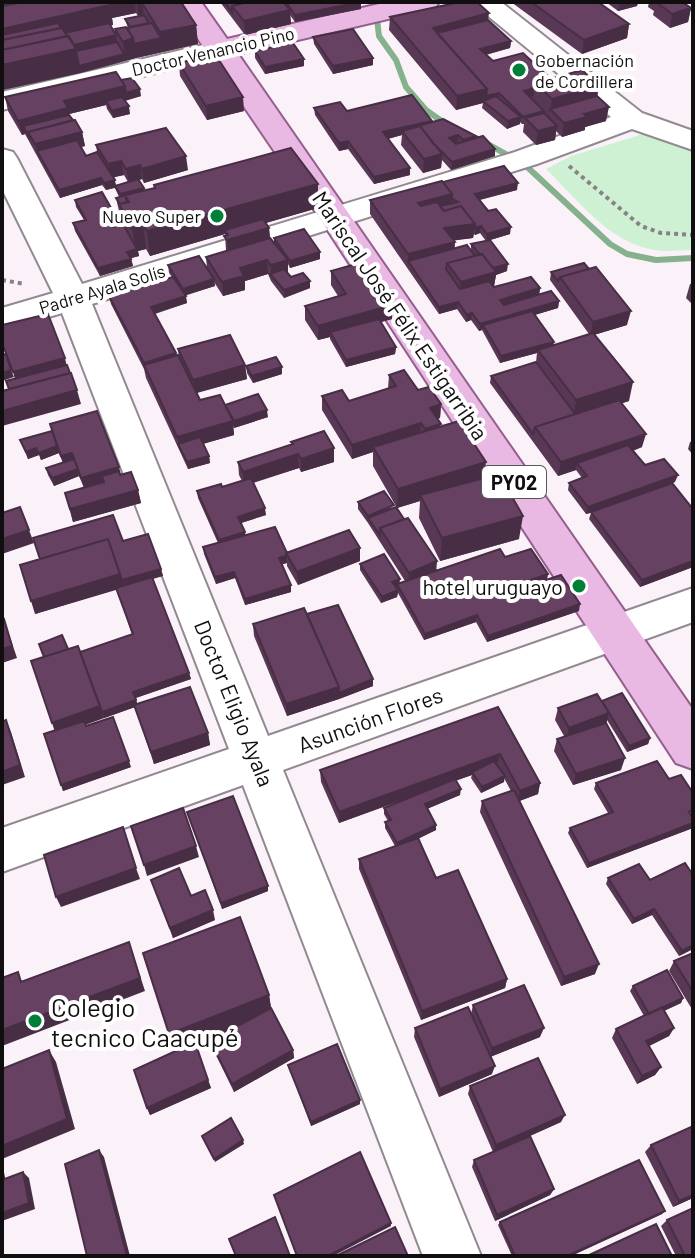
<svg xmlns="http://www.w3.org/2000/svg" width="695" height="1258" font-family="Barlow,sans-serif">
	<rect width="100%" height="100%" fill="#fbf2f9"/>
	<path fill="#cef1d3" d="M653,131L693,147V250C681,250 667,252 655,250C610,244 577,199 546,169L571,156Z"/>
	<g fill="none" stroke-linecap="round" stroke-linejoin="round">
		<path stroke="#85b18d" stroke-width="6" d="M375,2L379,36L396,60L406,87L426,110L450,127
			M482,141L524,164L610,244L627,254L656,260L693,258"/>
		<defs>
			<path id="minor" d="M471,2H501L642,113L693,131V150L632,129L537,164L92,304L268,736L693,588V622L283,770L481,1256H423L243,785L2,872V828L229,749L62,313L2,331V308L53,293L2,189V149L13,152L17,158L82,284L515,152L611,117Z
				M220,41L230,43L234,49L230,55L2,110V92Z"/>
			<path id="major" d="M173,2H201L227,39L388,2H439L435,8L238,54L693,710V769L676,763L319,217Z"/>
		</defs>
		<use href="#minor" stroke="#928a90" stroke-width="4"/>
		<use href="#major" stroke="#945f8d" stroke-width="4"/>
		<path stroke="#888287" stroke-width="4" stroke-dasharray="4 4" stroke-linecap="butt" d="M569,166L641,226L661,233L693,235
			M2,280L25,284"/>
		<use href="#minor" fill="#fff" fill-rule="evenodd"/>
		<use href="#major" fill="#e9b9e3" fill-rule="evenodd"/>
	</g>
	<path fill="#583854" fill-rule="evenodd" d="M2,2H181L196,25L198,44L136,58L80,73L2,90ZM136,13L138,16L125,19L128,28L115,29V35L110,25H113L112,18Z
		M220,2H283L285,4V2H361V9L295,22L290,15L291,24L245,35Z
		M511,2H598L629,24L627,38L582,54Z
		M606,2H638L637,6L618,11Z
		M649,2H683L691,8L688,22L670,28L653,15L654,11L648,7Z
		M390,17L488,20L511,41L510,48L486,55L493,61L551,79L599,86L597,96L606,121L585,127V130L562,137L556,131L555,140L536,145L523,132L524,124H522L520,122V124L507,129L482,108L483,103L456,110L389,30Z
		M313,37L373,65L333,74L314,44Z
		M255,51L304,59V66L265,74L255,58Z
		M179,63L244,111L207,120L180,76Z
		M121,80L141,96L125,101L130,114L113,118L107,109L106,105L69,114L82,132L85,146L81,147L86,156L97,152L96,145L188,170L144,183L142,179L139,180L145,190L154,188V185L318,208L266,223L269,228L270,238L274,244V238L320,252V259L290,268L288,264V274L291,277L310,281V288L284,298L271,281L268,274L245,281V290L223,296L214,282L215,286L185,295L187,303L155,314L177,355L179,357L178,349L245,365L247,379L197,393L200,400L225,405L268,417L234,428L233,426L234,435L203,444L209,456L210,463L188,469L146,378L144,369L111,304L109,296L172,277L169,273L168,265L207,269L206,257L226,251L225,234L150,256L146,249L138,251L139,256L131,258L133,266L100,276L75,231L73,223L84,220L76,207L75,200L118,220L119,225L122,224L116,198L119,197L115,188L106,190L102,185L60,198L25,134L22,135L8,111L5,97ZM124,175L128,182L116,185L113,177Z
		M314,108L347,111L432,122L476,136V138L495,149V156L451,170L442,160L441,168L423,173L401,145L402,135L388,139L410,175L374,184L348,149L339,151L315,115Z
		M443,182L517,190L480,200L510,234L490,240L507,271L496,275L494,286L540,288L539,295L559,301L558,308L535,315L554,345L589,334L550,280L551,272L627,325L594,335L629,401L622,403L642,447L633,451L645,465L675,482L672,483L693,509V567L640,587L589,519L591,513L586,514L568,490L569,483L582,478L576,470L558,476L490,383L491,376L536,362L537,353L500,363L482,330L479,331L471,320L466,322L457,309L439,314L370,214V200ZM480,233L486,241L471,244V251L454,249L455,242L454,240L473,238L474,234L475,235Z
		M331,271L392,319L381,322L396,347L395,354L346,367L330,339V337L318,340L305,320V306L338,296L331,285Z
		M693,283V305L686,298L690,284Z
		M246,366L282,374L253,383L247,373Z
		M389,375L441,404L440,418L437,419L441,427L484,478L519,539L440,561L419,518L420,501L397,508L373,466V452L352,459L322,410V396L349,401L388,388Z
		M52,431L121,475L138,490L141,503L73,522L65,493L84,488L79,476L54,486L48,475L46,468L63,463L58,451L59,453L41,460L39,455L28,459L20,440Z
		M693,441V455L688,449L690,442Z
		M291,442L334,462L301,472L299,468L253,483L266,515L241,523L245,535L287,553L360,548V561L298,585L287,566V563L282,564L291,592L245,605L235,578L216,584L204,554L203,547L218,543L198,498L197,491L222,487L242,481L239,475L238,462L291,445Z
		M358,502L394,508L437,570L505,557L548,574L547,580L579,611L487,642L476,622L424,640L398,593L397,597L381,603L360,570V564L400,579L399,583L405,581L368,523L358,509Z
		M123,541L161,569L163,576L152,578L189,673L191,679L136,698L137,704L208,733L210,745L154,764L135,707L85,725L131,767L63,791L55,730L68,649L80,652L132,635L117,589L35,614Z
		M307,614L373,686L339,699L287,716L254,636L253,624Z
		M602,701L650,738L648,744L627,752L607,720L606,724L621,770L573,785L554,751L557,739L564,736L555,720L558,708Z
		M498,707L540,783L538,794L519,801L595,974L561,986L480,812L482,801L511,791L504,778V782L481,793L471,778L472,775L456,780L460,795L427,809L436,830L418,839L436,878L507,979L505,988L421,1020L359,869V859L395,846L385,828V822L388,821L384,814V808L404,799L339,823L321,782L320,770Z
		M596,783L692,815L693,818V828L587,868L568,833L570,828L608,813L594,789Z
		M187,812L268,891L222,909Z
		M639,864L693,949L679,956L652,915L632,924L606,884L608,878Z
		M151,880L191,896L215,920L173,938Z
		M693,953V1011L669,971L674,961Z
		M633,986L683,998L681,1003L664,1011L674,1028L669,1036L649,1046L661,1067L655,1075L637,1084L612,1038L616,1029L644,1016L630,991Z
		M269,995L271,1008L293,1050L294,1058L234,1092L213,1049L210,1041L226,1032L195,1044L211,1088L150,1115L147,1108L175,1051Z
		M473,1005L540,1037L490,1057L492,1074L439,1097L414,1037L415,1028L471,1014Z
		M288,1065L360,1104L311,1126Z
		M470,1086L561,1122L530,1136L554,1189L550,1195L495,1221L472,1167L474,1160L493,1152L468,1094Z
		M693,1130V1198L673,1207L645,1152L651,1145Z
		M662,1214L571,1256H512L498,1225L500,1222Z
		M667,1220L693,1256H676L661,1226Z"/>
	<path fill="#472e45" d="M121,2H135L136,13L112,18L113,25L64,36L70,46L116,35L118,49L124,54L123,42L133,38H161L163,52L136,58L80,73L2,90V29Z
		M361,2V9L295,22V15Z
		M620,2H638L637,6L618,11Z
		M142,3L144,17L139,18L137,4Z
		M691,8L688,22L670,28L672,14Z
		M290,10L291,24L245,35L244,21Z
		M489,13L487,27L432,34L433,28Z
		M629,24L627,38L582,54L584,40Z
		M196,25L198,44L163,52L160,32Z
		M511,41L510,48L479,56L480,49Z
		M373,58V65L333,74V66Z
		M304,59V66L265,74V67Z
		M125,86L127,100L108,105L106,101V105L69,114L71,122L23,126L25,134L22,135L18,121L64,101Z
		M599,86L595,110L550,109L548,123L552,99Z
		M534,88V96L523,99L524,91Z
		M140,89L141,96L127,100L126,93Z
		M487,89L499,93L498,100L483,101V103L456,110L457,96Z
		M243,97L244,111L207,120L206,106Z
		M129,106L130,114L113,118L112,111Z
		M609,107L606,121L585,127V130L562,137L564,123L584,114Z
		M521,117L520,124L507,129L508,121Z
		M432,121V128L402,131V135L383,140V132Z
		M557,126L555,140L536,145L538,131Z
		M82,132L85,146L40,157L37,151L35,144Z
		M458,135V142L449,145V138Z
		M348,141V149L339,151V143Z
		M495,149V156L451,170L452,162Z
		M442,154L441,168L423,173L424,159Z
		M186,156L188,170L144,183L142,169Z
		M121,161L124,175L111,178L108,164Z
		M140,165L142,179L129,183L126,169Z
		M410,168V175L374,184V177Z
		M101,178L102,185L60,198L59,190Z
		M115,180L116,187L106,190L104,183Z
		M518,183L517,190L474,201L475,194Z
		M318,184V208L227,234L225,230V234L150,256L147,231Z
		M144,188L145,195H125L121,202L120,194Z
		M452,194L451,208L418,217V203Z
		M118,220L119,227L111,230L110,222Z
		M475,224L473,238L443,242L444,228Z
		M143,225L146,249L138,251L139,256L128,259L127,252L136,249L132,228Z
		M481,226L480,233L475,235V228Z
		M511,227L510,234L487,241V234Z
		M269,228L271,252L229,264L227,240Z
		M455,242L454,256L408,261V254Z
		M320,252V259L290,268V261Z
		M131,259L133,266L100,276L98,268Z
		M267,260L268,274L245,281V290L223,296L222,282L240,268Z
		M288,260V274L271,275V265Z
		M508,264L507,271L496,275L494,286L459,296L461,282L490,269Z
		M214,279L215,286L184,296L183,289Z
		M310,281V288L284,298V290Z
		M540,288L539,295L499,307L500,300Z
		M186,296L187,303L152,314L151,307Z
		M559,301L558,308L485,329L483,325L482,330L479,331L480,324Z
		M458,302L457,309L439,314V307Z
		M392,305V319L332,336L330,332V337L318,340V326Z
		M631,311L627,325L590,336L593,322Z
		M472,313L471,320L466,322L467,315Z
		M554,342L553,349L538,350L537,353L500,363L501,356Z
		M396,347L395,354L346,367V360Z
		M176,353L178,360L144,363Z
		M65,358L68,372L17,386L13,372Z
		M245,365L247,379L195,393L193,380Z
		M282,367V374L253,383L252,376Z
		M11,370L14,377L2,381V373Z
		M633,382L629,401L573,420L576,400Z
		M77,390L81,404L2,426V411Z
		M441,404L440,418L429,422L430,408Z
		M267,410L268,417L234,428V421Z
		M233,421L234,435L181,450L177,437Z
		M421,423L420,436L373,447V452L352,459V445Z
		M646,434L642,447L581,468L577,463L576,470L558,476L561,462Z
		M57,446L59,453L41,460L39,453Z
		M36,448L39,455L28,459L26,452Z
		M334,448V462L301,472V459Z
		M72,453L76,466L65,469L61,456Z
		M298,454L299,468L244,485L243,472Z
		M209,456L210,463L188,469L187,462Z
		M486,462L483,482L420,495V501L397,508L398,489Z
		M119,467L122,481L85,491L81,478Z
		M78,469L79,476L54,486L52,478Z
		M678,475L675,482L586,514L588,507Z
		M138,490L141,503L73,522L70,509Z
		M265,508L266,515L238,524V517Z
		M523,516L519,539L440,561L442,538Z
		M29,530L34,543L2,554V539Z
		M245,532L246,539L220,547L219,540Z
		M360,548V561L298,585L297,572Z
		M286,556L287,563L280,565L279,558Z
		M437,561L436,574L408,586L409,573Z
		M693,561V567L640,587L642,580Z
		M161,569L163,576L35,614L31,601L120,574Z
		M234,572L235,578L216,584L215,577Z
		M548,574L546,580L521,589L522,583Z
		M400,579L399,585L397,584V586L392,588V582Z
		M291,585V592L245,605V599Z
		M398,590L397,597L381,603L382,597Z
		M580,604L579,611L487,642L488,636Z
		M477,615L476,622L424,640L425,634Z
		M4,619L17,658L2,663V649Z
		M189,673L191,679L135,698L133,692Z
		M373,679V686L339,699L287,716L286,704L339,687Z
		M136,700L138,706L104,718L102,712Z
		M100,706L103,718L56,735L52,723Z
		M609,713L606,725L566,740L569,728Z
		M6,720L11,732L25,777L2,785Z
		M208,733L210,745L154,764L151,752Z
		M650,738L648,744L627,752L629,746Z
		M500,754L497,765L472,772V775L339,823V812Z
		M625,758L621,770L573,785L576,774Z
		M129,761L131,767L63,791L61,785Z
		M505,776L504,782L481,793L482,787Z
		M540,783L538,794L517,802L520,791Z
		M461,789L460,795L424,810L425,804Z
		M693,823V828L587,868L589,863Z
		M436,825V830L397,848V843Z
		M196,846L199,857L147,876L144,865Z
		M136,868L140,879L61,907L56,897Z
		M268,886V891L222,909L221,903Z
		M654,909L652,915L632,924L634,919Z
		M213,910L215,920L173,938L170,928Z
		M129,942L145,991L2,1046V1030Z
		M693,945V949L679,956L682,951Z
		M599,964L595,974L561,986L564,977Z
		M507,979L505,988L421,1020L422,1011Z
		M269,995L272,1014L175,1052L169,1034Z
		M683,998L681,1003L646,1019L649,1014Z
		M544,1028L540,1037L490,1057L492,1048Z
		M674,1028L669,1036L641,1050L646,1041Z
		M49,1050L56,1062L75,1129L2,1159V1146Z
		M293,1050L294,1058L234,1092L232,1084Z
		M495,1066L492,1074L439,1097L440,1089Z
		M661,1067L655,1075L637,1084L642,1076Z
		M208,1080L211,1088L150,1115L147,1108Z
		M360,1100V1104L311,1126V1122Z
		M565,1115L561,1122L493,1152L496,1145Z
		M243,1140L244,1144L215,1162L214,1159Z
		M99,1150L104,1157L130,1256H127Z
		M2,1161L6,1183L2,1184Z
		M23,1172L29,1178L35,1209L2,1221V1213Z
		M554,1189L550,1195L495,1221L497,1215Z
		M693,1195V1198L673,1207L679,1201Z
		M665,1211L662,1214L571,1256H567Z
		M391,1223V1226L333,1256H328Z"/>
	<path fill="#664162" stroke="#472e45" stroke-width="2" d="M6,2H23L2,6V3Z
		M23,2H108L110,5L2,29V6Z
		M145,2H181L196,25L160,32L142,3Z
		M225,2H248L232,6V12Z
		M248,2H283L290,10L244,21L232,6Z
		M286,2H361L295,15Z
		M460,2H477L489,13L433,28L487,89L457,96L390,17Z
		M531,2H598L629,24L584,40Z
		M656,2H682L691,8L672,14Z
		M144,15L149,23L130,27L125,19Z
		M488,20L511,41L480,49L493,61L523,53L551,79L535,83L534,88L524,91L544,111L523,117L499,93L486,96L487,89L437,33Z
		M58,23L61,28L2,40V35Z
		M109,23L116,35L74,45L65,33Z
		M152,23L161,38L134,44L133,38L127,28Z
		M126,27L133,38L123,42L115,29Z
		M62,28L67,36L2,50V40Z
		M353,29L373,58L333,66L313,37Z
		M69,36L76,49L2,65V50Z
		M117,42L124,54L79,66L76,51Z
		M293,43L304,59L265,67L255,51Z
		M215,54L243,97L206,106L179,63Z
		M582,70L599,86L552,99L535,83Z
		M116,72L125,86L64,101L68,108L18,121L5,97Z
		M132,78L140,89L126,93L125,86L121,80Z
		M412,95L432,121L383,132L410,168L374,177L348,141L339,143L314,108L340,102L347,111Z
		M496,96L521,117L508,121L483,101Z
		M597,96L609,107L584,114L587,117L564,123L550,109Z
		M122,97L129,106L112,111L106,101Z
		M544,113L557,126L538,131L525,118Z
		M69,115L73,120L28,132L30,139L23,126Z
		M443,119L476,136L463,140L458,135L449,138L456,144L483,136L495,149L452,162L433,143L420,126H418Z
		M75,120L82,132L35,144L28,132Z
		M420,126L442,154L424,159L402,131Z
		M166,128L186,156L142,169L140,165L126,169L121,161L108,164L96,145Z
		M77,140L86,156L97,152L115,180L104,183L101,178L59,190L37,151Z
		M291,148L318,184L147,231L143,225L132,228L119,204L129,202L125,195L155,188L154,185Z
		M504,166L518,183L475,194L488,211L496,209L511,227L487,234L481,226L475,228V224L461,206L444,211L440,206L458,202L452,199V194L443,182Z
		M138,179L144,188L120,194L115,186Z
		M442,181L452,194L418,203L421,206L437,202L444,211L461,206L475,224L444,228L455,242L408,254L370,200Z
		M144,190L125,195L127,202L120,204L116,198Z
		M102,192L118,220L110,222L113,227L123,224L137,249L127,252L131,259L98,268L73,223L86,220L75,200Z
		M263,219L269,228L227,240L224,236L228,235L225,230Z
		M304,229L320,252L290,261L274,238Z
		M270,238L288,260L271,265L267,260L240,268L244,276L222,282L206,257Z
		M490,240L508,264L493,268L482,254L480,255L471,244Z
		M467,245L475,256L447,263L446,269L460,289L489,281L494,287L531,277L540,288L500,300L504,305L551,291L559,301L480,324L472,313L467,315L458,302L439,307L408,261Z
		M482,254L496,272L461,282L447,263Z
		M199,256L214,279L183,289L168,265Z
		M363,262L392,305L318,326L305,306L346,294L331,271Z
		M584,263L589,269L560,277L558,281L551,272Z
		M596,267L631,311L593,322L560,277Z
		M284,269L291,277L303,273L310,281L284,290L270,274Z
		M173,277L186,296L151,307L176,353L144,363L109,296Z
		M532,311L554,342L501,356L483,325Z
		M48,314L65,358L13,372L4,348H2V325Z
		M379,319L396,347L346,360L330,332Z
		M593,333L633,382L576,400L538,350Z
		M230,335L245,365L193,380L178,349Z
		M6,354L11,370L2,373V355Z
		M178,355L200,400L220,395L233,421L177,437L144,365Z
		M276,357L282,367L252,376L246,366Z
		M536,362L575,414L535,427L533,434L491,376Z
		M67,365L70,373L9,389L6,381Z
		M404,370L418,390L429,387L441,404L430,408L441,424L425,429L421,423L352,445L322,396L342,390L349,401L396,386L389,375Z
		M71,373L77,390L2,411V391Z
		M258,394L267,410L234,421L225,405Z
		M619,400L646,434L561,462L535,427Z
		M97,411L119,467L81,478L72,453L61,456L50,424Z
		M459,421L486,462L398,489L373,447Z
		M52,431L57,446L39,453L36,448L26,452L20,440Z
		M324,431L334,448L301,459L298,454L243,472L238,462L293,444L291,442Z
		M200,437L209,456L187,462L178,444Z
		M628,445L645,465L664,459L678,475L588,507L569,483L587,476L577,463Z
		M74,459L78,469L52,478L46,468Z
		M119,471L120,475L131,472L138,490L70,509L65,493L104,482L102,476Z
		M499,474L523,516L442,538L420,495Z
		M251,478L265,508L238,517L245,532L219,540L197,491L221,484L222,487Z
		M672,483L693,509V561L642,580L591,512Z
		M384,491L394,505L368,516L358,502Z
		M20,507L29,530L2,539V513Z
		M396,507L404,519L380,528V535L368,518Z
		M113,515L123,541L148,534L161,569L122,580L108,539L40,559L33,538Z
		M408,518L437,561L409,573L380,528Z
		M275,527L287,553L286,556L279,558L291,585L245,599L234,572L215,577L203,547Z
		M349,530L360,548L297,572L286,553Z
		M108,539L120,574L31,601L20,565Z
		M500,549L505,557L531,549L548,574L522,583L525,587L561,575L580,604L488,636L477,615L425,634L397,584Z
		M384,554L400,579L392,582L398,590L382,597L360,564Z
		M152,577L189,673L133,692L136,700L102,712L80,652L133,634L116,588Z
		M338,605L373,679L339,693V687L307,614Z
		M304,608L339,687L286,704L253,624Z
		M4,619L12,646L2,649V620Z
		M62,635L68,649L44,657L39,644Z
		M78,646L100,706L52,723L31,661Z
		M190,687L208,733L151,752L134,705Z
		M622,693L650,738L629,746L602,701Z
		M597,694L609,713L569,728L558,708Z
		M498,707L540,783L520,791L500,754L339,812L320,770Z
		M113,717L129,761L61,785L44,734L84,721L86,726Z
		M6,720L20,765L2,772V722Z
		M606,723L625,758L576,774L557,739Z
		M494,761L505,776L482,787L472,772Z
		M657,761L669,779L681,775L693,793V810L689,812L693,818V823L589,863L570,828L613,812L596,783Z
		M455,779L461,789L425,804L436,825L397,843L385,822L391,820L384,808Z
		M514,790L599,964L564,977L482,801Z
		M233,796L268,886L221,903L187,812Z
		M183,808L196,846L144,865L131,826Z
		M123,827L136,868L56,897L44,855Z
		M418,838L436,878L458,870L507,979L422,1011L359,859Z
		M685,863L693,875V945L682,951L654,909L634,919L608,878L639,864L650,880Z
		M179,868L191,896L205,890L213,910L170,928L151,880Z
		M240,917L269,995L169,1034L143,953Z
		M129,942L140,978L2,1030V978L18,972L21,982Z
		M693,953V992L674,961Z
		M667,970L683,998L649,1014L633,986Z
		M524,985L544,1028L492,1048L473,1005Z
		M468,1007L495,1066L440,1089L415,1028Z
		M662,1007L674,1028L646,1041L661,1067L642,1076L616,1029Z
		M271,1008L293,1050L232,1084L210,1041Z
		M195,1042L208,1080L147,1108L134,1070Z
		M337,1044L360,1100L311,1122L288,1065Z
		M49,1050L67,1119L2,1146V1069Z
		M538,1058L565,1115L496,1145L470,1086Z
		M231,1118L243,1140L214,1159L202,1136Z
		M691,1127L693,1130V1195L679,1201L651,1145Z
		M530,1136L554,1189L497,1215L474,1160Z
		M99,1150L127,1256H87L65,1164Z
		M360,1152L391,1223L328,1256H297L274,1195Z
		M639,1160L665,1211L567,1256H515L500,1222Z
		M23,1172L29,1203L2,1213V1180Z
		M693,1208V1256H685L667,1220Z
		M275,1217L290,1256H236L229,1239Z
		M656,1224L672,1256H587Z
		M395,1227L408,1256H336Z"/>
	<g fill="#007f38" stroke="#fff" stroke-width="3">
		<circle cx="519" cy="70" r="8"/>
		<circle cx="217" cy="216" r="8"/>
		<circle cx="579" cy="586" r="8"/>
		<circle cx="35" cy="1021" r="8"/>
	</g>
	<g text-anchor="middle" dominant-baseline="central" stroke-width="8" stroke-linejoin="round" paint-order="stroke">
		<g font-size="18" fill="#110e10" stroke="#fff">
			<text transform="translate(213 51) rotate(-13)">Doctor Venancio Pino</text>
			<text transform="translate(102 289) rotate(-17)">Padre Ayala Solís</text>
		</g>
		<g font-size="18" fill="#110e10" stroke="#fff" text-anchor="start">
			<text x="535" y="60">Gobernación<tspan x="535" dy="21">de Cordillera</tspan></text>
			<text x="201" y="216" text-anchor="end">Nuevo Super</text>
		</g>
		<rect fill="#fff" stroke="#585658" stroke-width="2" x="482" y="466" width="64" height="32" rx="6"/>
		<g font-size="20" font-weight="bold" fill="#110e10">
			<text x="514" y="482">PY02</text>
		</g>
		<g font-size="22" fill="#110e10" stroke="#fff">
			<text transform="translate(401 315) rotate(56)">Mariscal José Félix Estigarribia</text>
			<text transform="translate(235 703) rotate(68)">Doctor Eligio Ayala</text>
			<text transform="translate(370 719) rotate(-20)">Asunción Flores</text>
		</g>
		<g font-size="22" fill="#110e10" stroke="#fff" text-anchor="end">
			<text x="563" y="586">hotel uruguayo</text>
		</g>
		<g font-size="26" fill="#110e10" stroke="#fff" text-anchor="start">
			<text x="51" y="1006">Colegio<tspan x="51" dy="30">tecnico Caacupé</tspan></text>
		</g>
	</g>
	<rect width="695" height="1258" fill="none" stroke="#110e10" stroke-width="8"/>
</svg>
